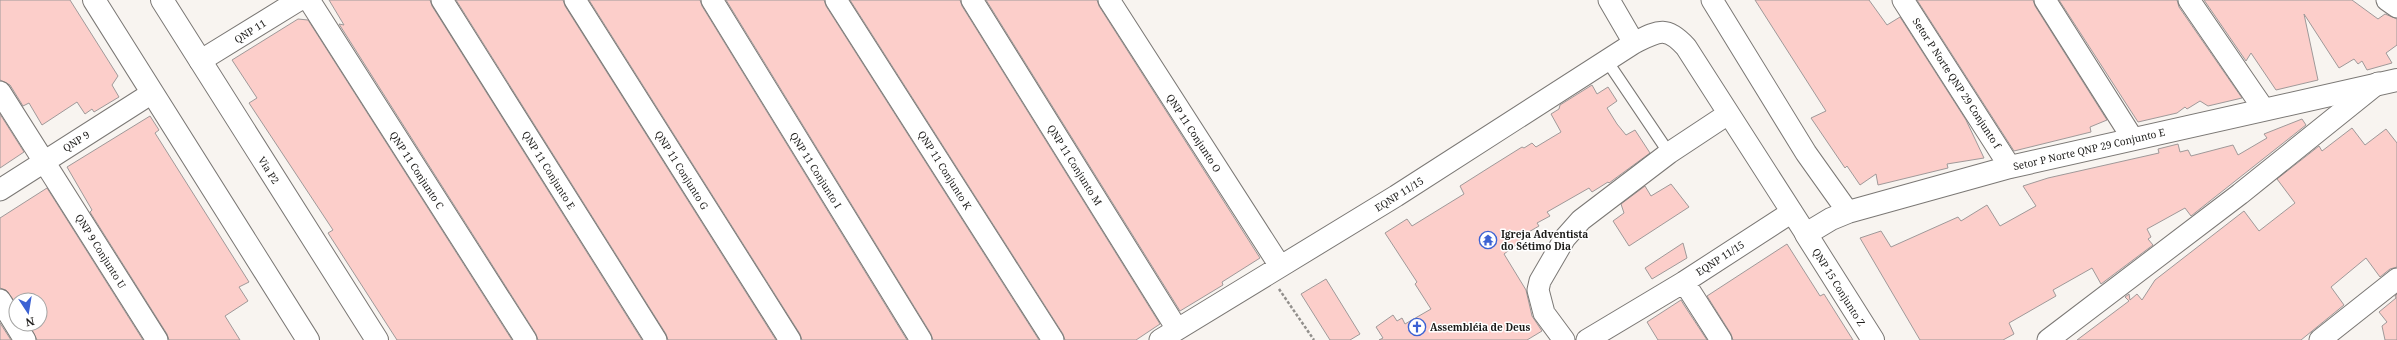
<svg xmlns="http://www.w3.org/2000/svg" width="2397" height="340" font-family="'Noto Serif',serif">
	<rect width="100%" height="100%" fill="#f8f4f0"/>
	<path fill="#fcceca" stroke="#9f9999" d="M0,0H70L118,76L112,85L119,97L94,112L92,109L85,114L77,102L42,125L29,103L23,106L10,85L0,80Z
		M329,0H430L432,6L642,340H538L536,334L339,24L344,25Z
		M456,0H563L565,6L776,340H668L666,334Z
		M589,0H700L702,6L907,340H802L800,334Z
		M726,0H824L826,6L1039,340H933L931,334Z
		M850,0H960L962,6L1160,324L1136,340H1065L1063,334Z
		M986,0H1097L1099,6L1260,258L1222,282L1223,285L1180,311Z
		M1755,0H1869L1887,25L1900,17L1966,120L1984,158L1947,164L1948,168L1878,185L1876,174L1860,185L1847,166L1845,168L1811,118L1826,111Z
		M1917,0H2033L2035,6L2107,120L2090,127L2091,132L2014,151Z
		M2059,0H2177L2179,7L2242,98L2208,106L2200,101L2187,109L2185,107L2177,113L2138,122Z
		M2204,0H2352L2378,19L2385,14L2397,19V45L2386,53L2392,63L2367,70L2362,61L2358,64L2354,59L2339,68L2304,14L2318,80L2276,90L2251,53L2246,61Z
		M298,19L308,20L512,340H397L328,233L333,230L249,103L257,98L232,60Z
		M1592,85L1597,94L1608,87L1617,101L1607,108L1617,124L1626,135L1635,130L1650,153L1609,183L1608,182L1592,192L1589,188L1547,212L1550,216L1537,223L1539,226L1527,233L1529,235L1504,254L1526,290L1532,316L1542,331L1527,340H1379L1383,338L1376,327L1393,315L1397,321L1402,318L1405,324L1431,309L1415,284L1417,282L1385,233L1407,219L1412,226L1464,194L1460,186L1490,167L1522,147L1524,148L1532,143L1536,147L1561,132L1551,114L1559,109L1560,105Z
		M0,114L24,152L0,168Z
		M150,116L159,130L155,133L249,282L239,287L248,301L225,316L240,340H169L167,334L90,212L92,210L67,167Z
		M2302,119L2306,125L2191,216L2185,208L2147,229L2151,237L2148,239L2153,245L2101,284L2092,268L2053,290L2056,296L2009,323L2014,334L2003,340H1920L1860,238L1881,231L1891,247L1958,217L1961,221L1987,205L2000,226L2036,206L2023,186L2048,178L2159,153L2158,149L2178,144L2180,152L2188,150L2191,156L2233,145L2238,155L2267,138L2264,134Z
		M2352,128L2365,145L2386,129L2397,143V267L2390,269L2380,277L2366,258L2331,287L2344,305L2301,340H2077L2129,301L2125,297L2129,294L2130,300L2137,294L2142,300L2155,280L2244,211L2259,231L2295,203L2277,179L2319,146L2322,151Z
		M1671,184L1689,207L1629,246L1613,221L1624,213L1621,204L1645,186L1651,196Z
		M47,188L143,340H37L29,324H40V300H16V303L6,290L0,288V218Z
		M1683,243L1687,258L1652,279L1645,268Z
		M1787,244L1820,296L1824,294L1853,340H1733L1731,334L1707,296Z
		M1326,279L1360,334L1350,340H1330L1301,294Z
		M2397,294V340H2385L2382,326L2387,322L2379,312L2396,298L2395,296Z
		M1681,300L1684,305L1707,340H1658L1647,322Z
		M0,323L11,340H0Z"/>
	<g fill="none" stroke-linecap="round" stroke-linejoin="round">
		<defs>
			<path id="lane" d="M1607,61L1669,153"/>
			<path id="street" d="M309,0L526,340
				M442,0L656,340
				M575,0L790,340
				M712,0L921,340
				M836,0L1053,340
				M972,0L1177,329
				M1109,0L1280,266
				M1609,0L1634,43
				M1712,0L1806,153L1848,212
				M1903,0L2010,167
				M2045,0L2133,139
				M2189,0L2263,108
				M2387,0L2397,7
				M200,61L299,0
				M0,92L157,340
				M0,190L152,93
				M1684,282L1721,340
				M0,300L25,340
				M1160,340L1396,196L1634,43C1658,31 1666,25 1686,47L1806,234
				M1564,340L1544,313L1538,290L1540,281L1565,238L1581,220L1669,153L1728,114
				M1587,340L1684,282L1792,212
				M2048,340L2240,194L2378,83
				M2320,340L2397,279"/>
			<path id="secondary" d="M94,0L308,340
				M162,0L377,340
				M1873,340L1806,234L1831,219L1848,212L2010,167L2397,80"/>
		</defs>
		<use href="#lane" stroke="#7b7875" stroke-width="13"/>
		<use href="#street" stroke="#7b7875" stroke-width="23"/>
		<use href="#secondary" stroke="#7b7875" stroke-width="24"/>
		<path stroke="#928f8c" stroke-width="2.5" stroke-dasharray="3 2" stroke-linecap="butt" d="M1279,289L1314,340"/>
		<use href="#lane" stroke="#fff" stroke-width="11"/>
		<use href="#street" stroke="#fff" stroke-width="21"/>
		<use href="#secondary" stroke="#fff" stroke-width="22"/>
	</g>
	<defs>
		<symbol id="temple-ring" viewBox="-11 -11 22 22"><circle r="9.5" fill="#fff" stroke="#3c62d3" stroke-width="1.5"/><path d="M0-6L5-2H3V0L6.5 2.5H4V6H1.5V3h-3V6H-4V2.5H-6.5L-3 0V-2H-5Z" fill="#3c62d3"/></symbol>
		<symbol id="church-ring" viewBox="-11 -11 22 22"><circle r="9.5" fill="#fff" stroke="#3c62d3" stroke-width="1.5"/><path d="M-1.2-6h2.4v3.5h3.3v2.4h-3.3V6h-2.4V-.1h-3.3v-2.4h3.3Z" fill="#3c62d3"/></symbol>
	</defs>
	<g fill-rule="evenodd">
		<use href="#temple-ring" x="1478" y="230" width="20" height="20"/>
		<use href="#church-ring" x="1407" y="317" width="20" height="20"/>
	</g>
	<g text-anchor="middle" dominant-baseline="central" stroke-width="3" stroke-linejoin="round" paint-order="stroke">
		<g font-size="10" fill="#1c1b19" stroke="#fff">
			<text transform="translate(250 31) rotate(-32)">QNP 11</text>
			<text transform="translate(1957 83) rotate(57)">Setor P Norte QNP 29 Conjunto f</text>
			<text transform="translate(1194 133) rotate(57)">QNP 11 Conjunto O</text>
			<text transform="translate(76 141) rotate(-32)">QNP 9</text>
			<text transform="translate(2089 149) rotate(-13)">Setor P Norte QNP 29 Conjunto E</text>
			<text transform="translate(1075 165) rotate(58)">QNP 11 Conjunto M</text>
			<text transform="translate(269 170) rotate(58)">Via P2</text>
			<text transform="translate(417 170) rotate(57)">QNP 11 Conjunto C</text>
			<text transform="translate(549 170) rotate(58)">QNP 11 Conjunto E</text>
			<text transform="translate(682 170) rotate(58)">QNP 11 Conjunto G</text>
			<text transform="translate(816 170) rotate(58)">QNP 11 Conjunto I</text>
			<text transform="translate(945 170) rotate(58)">QNP 11 Conjunto K</text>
			<text transform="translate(1399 194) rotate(-32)">EQNP 11/15</text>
			<text transform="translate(101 251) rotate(58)">QNP 9 Conjunto U</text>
			<text transform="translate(1720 258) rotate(-33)">EQNP 11/15</text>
			<text transform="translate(1839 287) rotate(58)">QNP 15 Conjunto Z</text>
		</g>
		<g font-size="10" font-weight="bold" fill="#1c1b19" stroke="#fff" text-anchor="start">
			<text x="1501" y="234">Igreja Adventista<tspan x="1501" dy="12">do Sétimo Dia</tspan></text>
			<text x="1430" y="327">Assembléia de Deus</text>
		</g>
	</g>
	<g transform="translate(28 312) rotate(168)"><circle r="19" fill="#ffffff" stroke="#a4a4a3"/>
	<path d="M0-3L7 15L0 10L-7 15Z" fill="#3c62d3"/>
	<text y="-6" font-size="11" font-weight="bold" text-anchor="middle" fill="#1c1b19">N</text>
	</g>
</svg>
